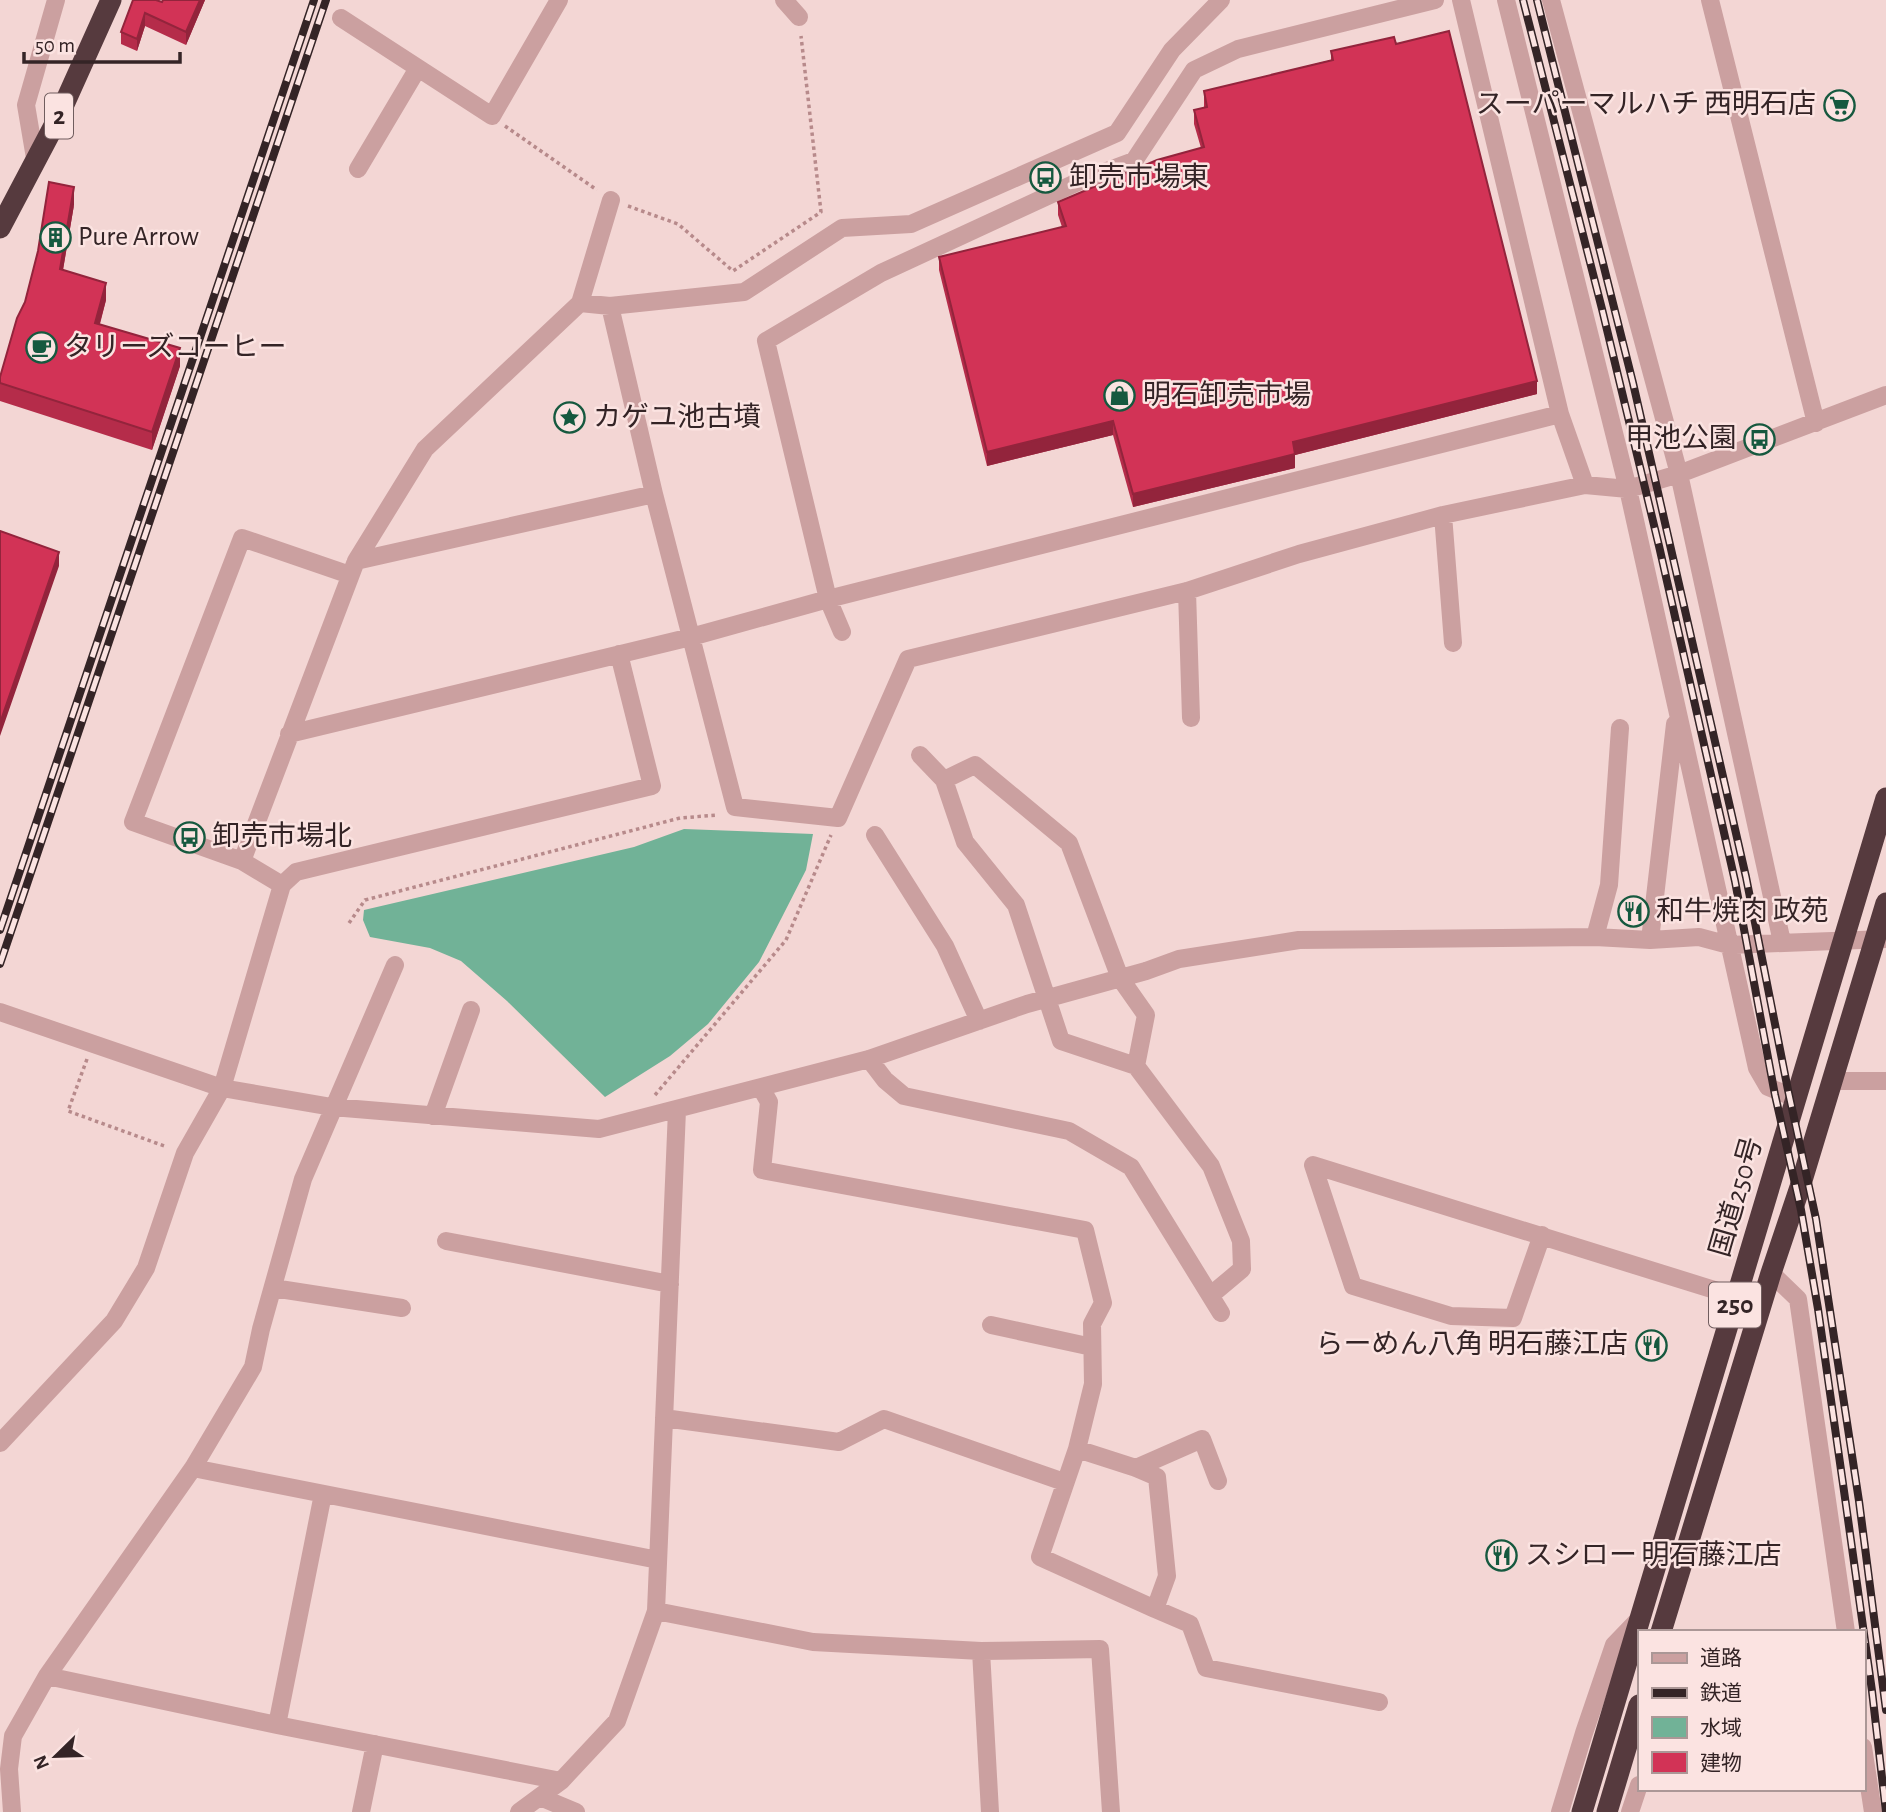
<svg xmlns="http://www.w3.org/2000/svg" width="1886" height="1812" font-family="'Alegreya Sans','Noto Sans JP',sans-serif">
	<rect width="100%" height="100%" fill="#f3d6d4"/>
	<path fill="#71b297" d="M684,829L813,834L806,870L759,962L708,1024L670,1056L605,1097L507,1001L461,961L430,948L370,937L363,920L364,910L634,847Z"/>
	<g fill="none" stroke-linecap="round" stroke-linejoin="round">
		<path stroke="#b78a8b" stroke-width="3.5" stroke-dasharray="3.5 3.5" stroke-linecap="butt" d="M505,126L597,190
			M628,206L678,224L733,271L821,212L801,36
			M349,923L365,900L680,818L718,815
			M87,1059L68,1111L167,1147
			M655,1095L786,940L831,835"/>
		<path stroke="#cba0a0" stroke-width="18" d="M784,0L799,17
			M1461,0L1560,414L1585,485
			M1506,0L1628,489L1757,1068L1768,1087L1795,1098
			M1551,0L1679,474L1782,942
			M1710,0L1816,423
			M341,18L492,116L559,0
			M35,158L26,105L56,0
			M358,169L418,68
			M580,303L611,200
			M654,494L735,807L838,818L908,659L1187,591L1299,554L1443,515L1585,485L1628,489L1679,474L1886,395
			M1443,515L1453,643
			M356,561L425,449L580,303L610,306L744,292L842,228L911,224L1117,133L1172,50L1221,0
			M350,575L242,538L133,822L242,861L356,561L654,494L610,306
			M1187,591L1191,718
			M842,632L828,599L766,341L881,273L1080,181L1134,161L1194,70L1238,49L1435,0
			M289,734L691,637L828,599L1560,414
			M920,755L944,780L965,842L1016,905L1061,1041L1136,1066
			M944,780L975,765L1069,843L1120,978L1146,1015L1136,1066L1211,1166L1241,1241L1242,1269L1211,1295
			M875,835L945,946L979,1021
			M242,861L282,885
			M1595,937L1609,885L1620,728
			M1650,940L1675,724
			M0,1012L222,1088L332,1107L599,1129L869,1059L1027,1004L1146,971L1179,959L1299,940L1595,937L1650,940L1699,937L1729,945L1886,939
			M869,1059L885,1080L904,1096L1069,1131L1131,1167L1221,1313
			M1833,1081H1886
			M761,1088L769,1102L762,1170L1085,1230L1103,1303L1092,1324L1093,1384L1077,1449L1040,1557L1155,1609L1167,1576L1157,1477L1136,1468L1077,1449
			M433,1116L471,1010
			M1542,1235L1513,1318L1451,1316L1353,1286L1313,1165L1737,1297
			M446,1241L670,1284
			M1771,1273L1798,1299L1846,1632
			M273,1288L402,1308
			M991,1325L1092,1347
			M664,1418L839,1442L884,1419L1064,1482
			M0,1443L114,1321L146,1268L185,1153L222,1088L282,885L296,872L652,786L619,654
			M193,1468L658,1560
			M1136,1468L1202,1439L1218,1481
			M1155,1609L1190,1624L1206,1668L1379,1702
			M656,1611L813,1642L981,1651L990,1812
			M981,1651L1100,1649L1111,1812
			M47,1676L277,1725L561,1781
			M277,1725L323,1494
			M1863,1747L1873,1812
			M540,1797L576,1812
			M12,1812L9,1769L13,1736L47,1676L193,1468L253,1367L261,1329L303,1179L395,965
			M361,1812L375,1744
			M519,1812L561,1781L617,1721L656,1611L677,1110
			M1560,1812L1584,1733L1614,1645L1640,1618
			M1630,1812L1639,1785"/>
		<path stroke="#563a3e" stroke-width="21" d="M0,228L57,120L111,0
			M1661,1632L1771,1273L1800,1187L1886,903
			M1582,1812L1886,798
			M1607,1812L1639,1705"/>
		<defs>
			<path id="rail" d="M1523,0L1602,309L1659,546L1735,881L1775,1095L1801,1210L1818,1309L1846,1505L1872,1691L1886,1812
				M1537,0L1633,383L1746,877L1788,1090L1816,1219L1859,1501L1886,1710
				M0,930L314,0
				M0,964L326,0"/>
		</defs>
		<use href="#rail" stroke="#342426" stroke-width="8"/>
		<use href="#rail" stroke="#fbe3e1" stroke-width="5" stroke-dasharray="16" stroke-linecap="butt"/>
	</g>
	<path fill="#b52c4a" d="M133,0L162,2L163,0H205L186,45L145,26L137,51L121,44V32Z
		M1396,44L1537,394L1295,455V468L1133,507L1113,435L987,466L939,270V257L1062,227L1058,215V202L1201,148L1194,124V110L1204,108V91L1331,60V51Z
		M74,205L63,270L106,300L100,324L180,366L152,450L0,401V377L25,302Z"/>
	<path fill="#93243c" d="M200,0H205L186,45V32Z
		M145,13V26L137,51V39Z
		M74,187V205L60,287V269Z
		M106,283V300L95,341V323Z
		M180,348V366L152,450V432Z
		M1537,381V394L1295,455V468L1133,507V494L1293,442Z
		M1113,421V435L987,466V452Z
		M59,552V566L0,736V723Z"/>
	<path fill="#d23356" stroke="#93243c" stroke-width="2" d="M133,0H156L162,2L163,0H200L186,32L145,13L137,39L121,32Z
		M1449,31L1537,381L1293,442L1295,454L1133,494L1113,421L987,452L939,257L1066,226L1058,202L1157,160L1204,147L1194,110L1207,107L1204,91L1333,60L1331,51L1394,37L1396,44Z
		M49,182L74,187L60,269L106,283L95,323L180,348L152,432L0,383V377L17,318L25,302L38,251Z
		M0,531L59,552L0,723Z"/>
	<defs>
		<symbol id="supermarket-ring" viewBox="-11 -11 22 22"><circle r="9.5" fill="#fbe3e1" stroke="#16593f" stroke-width="1.5"/><path d="M-6-5.5h2.5l.6 2H6L4.5 2H-2.5L-4.4-4H-6ZM-1.5 3.2a1.3 1.3 0 1 0 .1 0ZM3 3.2a1.3 1.3 0 1 0 .1 0Z" fill="#16593f"/></symbol>
		<symbol id="bus-ring" viewBox="-11 -11 22 22"><circle r="9.5" fill="#fbe3e1" stroke="#16593f" stroke-width="1.5"/><path d="M-5-6H5V4H4V6H2V4H-2V6H-4V4H-5ZM-3.5-4V0h7V-4ZM-3.5 1.2v1.5H-2V1.2ZM2 1.2v1.5H3.5V1.2Z" fill="#16593f"/></symbol>
		<symbol id="building-ring" viewBox="-11 -11 22 22"><circle r="9.5" fill="#fbe3e1" stroke="#16593f" stroke-width="1.5"/><path d="M-4-6H4V6H1V3H-1V6H-4ZM-2.5-4.3h1.7v1.8h-1.7ZM.8-4.3h1.7v1.8H.8ZM-2.5-1h1.7V.8h-1.7ZM.8-1h1.7V.8H.8Z" fill="#16593f"/></symbol>
		<symbol id="cafe-ring" viewBox="-11 -11 22 22"><circle r="9.5" fill="#fbe3e1" stroke="#16593f" stroke-width="1.5"/><path d="M-5.5-4.5H6V0H3Q3 3.5 0 3.5H-2.5Q-5.5 3.5-5.5 0ZM3-3.2v2h1.7v-2ZM-6 4.5H4V6H-6Z" fill="#16593f"/></symbol>
		<symbol id="shop-ring" viewBox="-11 -11 22 22"><circle r="9.5" fill="#fbe3e1" stroke="#16593f" stroke-width="1.5"/><path d="M-5-2.5h2.3a2.7 3.5 0 0 1 5.4 0H5L5.5 6h-11ZM-1.5-2.5h3a1.5 2.3 0 0 0-3 0Z" fill="#16593f"/></symbol>
		<symbol id="sight-ring" viewBox="-11 -11 22 22"><circle r="9.5" fill="#fbe3e1" stroke="#16593f" stroke-width="1.5"/><path d="M0-6L1.8-2.2L6-1.7L2.9 1.2L3.7 5.4L0 3.3L-3.7 5.4L-2.9 1.2L-6-1.7L-1.8-2.2Z" fill="#16593f"/></symbol>
		<symbol id="restaurant-ring" viewBox="-11 -11 22 22"><circle r="9.5" fill="#fbe3e1" stroke="#16593f" stroke-width="1.5"/><path d="M-5-6h1v4h1v-4h1v4h1v-4h1v5L-1.5 .5V6h-2V.5L-5-1ZM5-6V6H3V1.5H1.5Q1.5-4 5-6Z" fill="#16593f"/></symbol>
	</defs>
	<g fill-rule="evenodd">
		<use href="#supermarket-ring" x="1822" y="88" width="35" height="35"/>
		<use href="#bus-ring" x="1028" y="160" width="35" height="35"/>
		<use href="#building-ring" x="38" y="220" width="35" height="35"/>
		<use href="#cafe-ring" x="24" y="330" width="35" height="35"/>
		<use href="#shop-ring" x="1102" y="378" width="35" height="35"/>
		<use href="#sight-ring" x="552" y="400" width="35" height="35"/>
		<use href="#bus-ring" x="1742" y="422" width="35" height="35"/>
		<use href="#bus-ring" x="172" y="820" width="35" height="35"/>
		<use href="#restaurant-ring" x="1616" y="894" width="35" height="35"/>
		<use href="#restaurant-ring" x="1634" y="1328" width="35" height="35"/>
		<use href="#restaurant-ring" x="1484" y="1538" width="35" height="35"/>
	</g>
	<g text-anchor="middle" dominant-baseline="central" stroke-width="5" stroke-linejoin="round" paint-order="stroke">
		<g fill="#fbe3e1" stroke="#705d5e" stroke-width="2">
			<rect x="45" y="93.5" width="28" height="45" rx="5"/>
			<rect x="1709" y="1282.5" width="52" height="45" rx="5"/>
		</g>
		<g font-size="26" font-weight="bold" fill="#342426">
			<text x="59" y="116">2</text>
			<text x="1735" y="1305">250</text>
		</g>
		<g font-size="28" fill="#342426" stroke="#fbe3e1" text-anchor="start">
			<text x="1816" y="105" text-anchor="end">スーパーマルハチ 西明石店</text>
			<text x="1069" y="178">卸売市場東</text>
			<text x="78" y="237">Pure Arrow</text>
			<text x="64" y="348">タリーズコーヒー</text>
			<text x="1143" y="396">明石卸売市場</text>
			<text x="593" y="418">カゲユ池古墳</text>
			<text x="1737" y="439" text-anchor="end">甲池公園</text>
			<text x="212" y="837">卸売市場北</text>
			<text x="1656" y="912">和牛焼肉 政苑</text>
			<text x="1628" y="1345" text-anchor="end">らーめん八角 明石藤江店</text>
			<text x="1525" y="1556">スシロー 明石藤江店</text>
		</g>
		<g font-size="28" fill="#342426" stroke="#fbe3e1">
			<text transform="translate(1737 1197) rotate(-74)">国道250号</text>
		</g>
	</g>
	<rect x="1638" y="1630" width="228" height="161" fill="#fbe3e1" stroke="#ab9796" stroke-width="2"/>
	<rect x="1652" y="1653" width="35" height="10" fill="#cba0a0" stroke="#ab9796" stroke-width="2"/>
	<text x="1700" y="1665" font-size="21" fill="#342426">道路</text>
	<rect x="1652" y="1688" width="35" height="10" fill="#342426" stroke="#ab9796" stroke-width="2"/>
	<text x="1700" y="1700" font-size="21" fill="#342426">鉄道</text>
	<rect x="1652" y="1717" width="35" height="21" fill="#71b297" stroke="#ab9796" stroke-width="2"/>
	<text x="1700" y="1735" font-size="21" fill="#342426">水域</text>
	<rect x="1652" y="1752" width="35" height="21" fill="#d23356" stroke="#ab9796" stroke-width="2"/>
	<text x="1700" y="1770" font-size="21" fill="#342426">建物</text>
	<g transform="translate(56 1756) rotate(247)" stroke="#fbe3e1" stroke-width="5" paint-order="stroke">
	<path d="M0-5L12 26L0 18L-12 26Z" fill="#342426"/>
	<text y="-10" font-size="19" font-weight="bold" text-anchor="middle" fill="#342426">N</text>
	</g>
	<path d="M24 52v10h156v-10" fill="none" stroke="#342426" stroke-width="3.5"/>
	<text x="35" y="52" font-size="21" fill="#342426" stroke="#fbe3e1" stroke-width="5" paint-order="stroke">50 m</text>
</svg>
